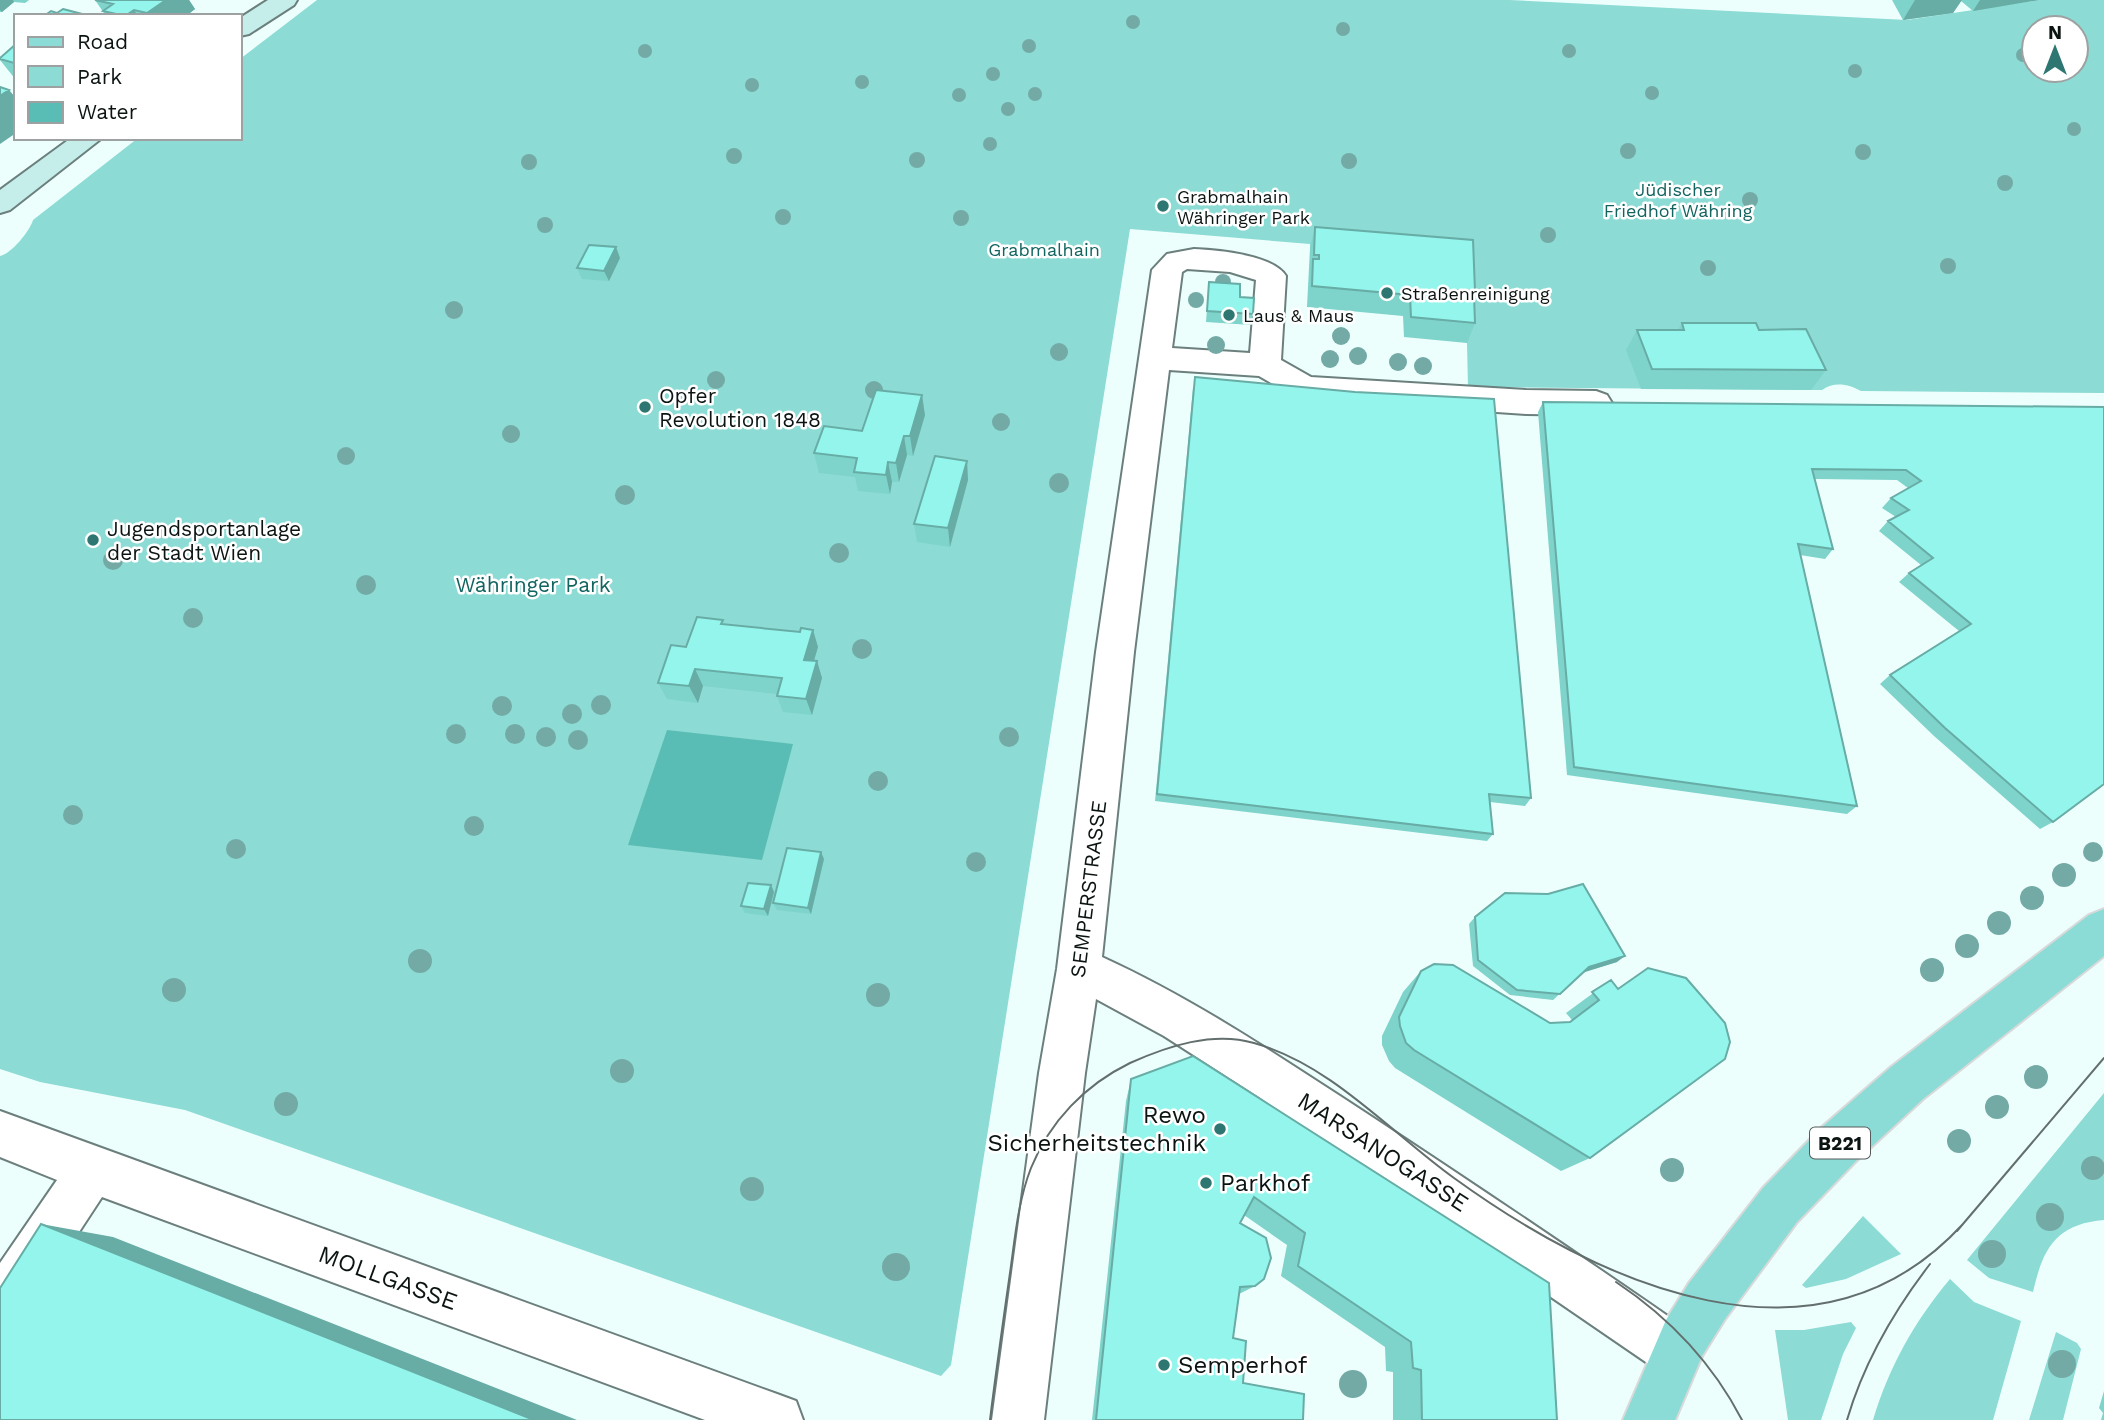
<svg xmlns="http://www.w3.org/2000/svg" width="2104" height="1420" font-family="'Work Sans',sans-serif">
	<rect width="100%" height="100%" fill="#edfffd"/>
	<path fill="#8cdbd4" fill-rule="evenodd" d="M317,0H1509L1907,20L2039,0H2104V393L1861,391C1849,384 1834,381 1822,390L1468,387L1467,343L1310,248V244L1130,229L951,1365L941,1376L185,1110L40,1082L0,1069V256C11,254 30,231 33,220L138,138H240V59ZM2034,28H2076V70H2034Z
		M2104,1093V1220C2056,1224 2043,1248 2033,1292L1989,1278L1967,1260Z
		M1863,1216L1901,1254L1846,1279L1806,1288L1802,1285Z
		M1950,1279L1974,1302L2021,1321L1993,1420H1873C1889,1367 1914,1322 1950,1279Z
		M1851,1322L1856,1328L1843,1354L1821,1420H1788L1775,1330H1804Z
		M2056,1332L2077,1343L2081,1349L2063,1420H2029Z"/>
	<path fill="#5abdb5" d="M667,730L793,744L762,860L628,845Z"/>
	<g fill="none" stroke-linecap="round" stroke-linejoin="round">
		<defs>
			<path id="street" d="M1194,249C1218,250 1273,255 1286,276L1281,360L1311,377L1526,390L1596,391L1607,395L1612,403L1607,411L1596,415L1526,414L1305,399L1294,396L1259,376L1169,370L1134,652L1102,957C1196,1000 1280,1057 1366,1113C1477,1186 1586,1259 1695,1335L1703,1353L1695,1371L1677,1379L1659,1371L1259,1097L1164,1036L1096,999L1085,1073L1044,1420H992L1039,1073L1057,969L1096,652L1152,270L1167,254ZM1187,269L1230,272L1256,280L1250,353L1172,348L1182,272Z
				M0,1111L777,1394L796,1401L803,1420H705L102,1197L18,1325L0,1332V1263L57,1180L0,1157Z"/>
			<path id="secondary" d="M268,0H297L294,5L249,34L240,36V18Z
				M71,138H102L10,210L0,213V190Z"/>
			<path id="primary" d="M2104,909V956L1923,1099L1855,1162L1797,1222L1725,1319L1702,1356L1675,1420H1623L1666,1320L1689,1283L1763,1188L1821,1128L1891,1067L2089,915Z"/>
		</defs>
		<use href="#street" stroke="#6b7f7d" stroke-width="4"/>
		<use href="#secondary" stroke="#6b7f7d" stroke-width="4"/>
		<use href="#primary" stroke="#d8d9d9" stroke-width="4"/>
		<use href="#street" fill="#fff" fill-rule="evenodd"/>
		<use href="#secondary" fill="#c5eeeb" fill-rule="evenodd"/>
		<use href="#primary" fill="#8bdcd6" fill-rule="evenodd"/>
		<path stroke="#636f6d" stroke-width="2" d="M1957,1231L2104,1058
			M1616,1282C1670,1318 1712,1362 1742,1420
			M990,1420C996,1371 1003,1322 1010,1273C1015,1238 1018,1201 1031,1168C1050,1121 1085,1085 1130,1063C1168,1046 1213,1031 1254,1043C1332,1065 1390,1132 1454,1178C1599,1283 1816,1384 1963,1224
			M1847,1420C1864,1362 1893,1312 1930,1264"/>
	</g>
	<g fill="#74aaa6">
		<circle cx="1133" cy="22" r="7"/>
		<circle cx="1343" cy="29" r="7"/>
		<circle cx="1029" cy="46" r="7"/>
		<circle cx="645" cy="51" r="7"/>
		<circle cx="1569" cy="51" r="7"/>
		<circle cx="2023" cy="55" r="7"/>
		<circle cx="1855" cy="71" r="7"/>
		<circle cx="993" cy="74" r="7"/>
		<circle cx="862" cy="82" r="7"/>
		<circle cx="752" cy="85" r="7"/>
		<circle cx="1652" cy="93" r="7"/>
		<circle cx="1035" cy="94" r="7"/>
		<circle cx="959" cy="95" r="7"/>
		<circle cx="1008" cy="109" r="7"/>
		<circle cx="2074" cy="129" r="7"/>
		<circle cx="990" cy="144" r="7"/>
		<circle cx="1628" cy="151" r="8"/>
		<circle cx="1863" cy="152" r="8"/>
		<circle cx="734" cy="156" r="8"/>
		<circle cx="917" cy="160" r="8"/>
		<circle cx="1349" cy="161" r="8"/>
		<circle cx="529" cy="162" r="8"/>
		<circle cx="2005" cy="183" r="8"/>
		<circle cx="1750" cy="200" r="8"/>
		<circle cx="783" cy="217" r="8"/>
		<circle cx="961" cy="218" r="8"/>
		<circle cx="545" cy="225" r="8"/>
		<circle cx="1548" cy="235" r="8"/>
		<circle cx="1948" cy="266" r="8"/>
		<circle cx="1708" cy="268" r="8"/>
		<circle cx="1223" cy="282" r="8"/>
		<circle cx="1196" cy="300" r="8"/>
		<circle cx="454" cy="310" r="9"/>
		<circle cx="1341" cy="336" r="9"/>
		<circle cx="1216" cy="345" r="9"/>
		<circle cx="1059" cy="352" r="9"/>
		<circle cx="1358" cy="356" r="9"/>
		<circle cx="1330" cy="359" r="9"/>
		<circle cx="1398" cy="362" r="9"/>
		<circle cx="1423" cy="366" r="9"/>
		<circle cx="716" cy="380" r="9"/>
		<circle cx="874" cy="390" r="9"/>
		<circle cx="1001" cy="422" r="9"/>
		<circle cx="511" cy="434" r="9"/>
		<circle cx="346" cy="456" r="9"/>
		<circle cx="1059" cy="483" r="10"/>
		<circle cx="625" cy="495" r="10"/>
		<circle cx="839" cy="553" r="10"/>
		<circle cx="113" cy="560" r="10"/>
		<circle cx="366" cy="585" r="10"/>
		<circle cx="193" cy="618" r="10"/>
		<circle cx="862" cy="649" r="10"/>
		<circle cx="601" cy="705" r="10"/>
		<circle cx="502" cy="706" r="10"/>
		<circle cx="572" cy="714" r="10"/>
		<circle cx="456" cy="734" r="10"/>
		<circle cx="515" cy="734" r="10"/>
		<circle cx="546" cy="737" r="10"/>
		<circle cx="1009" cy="737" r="10"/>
		<circle cx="578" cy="740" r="10"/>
		<circle cx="878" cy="781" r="10"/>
		<circle cx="73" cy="815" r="10"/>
		<circle cx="474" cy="826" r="10"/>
		<circle cx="236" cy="849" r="10"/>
		<circle cx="2093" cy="852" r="10"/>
		<circle cx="976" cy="862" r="10"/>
		<circle cx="2064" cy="875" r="12"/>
		<circle cx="2032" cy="898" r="12"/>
		<circle cx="1999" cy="923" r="12"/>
		<circle cx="1967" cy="946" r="12"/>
		<circle cx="420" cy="961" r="12"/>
		<circle cx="1932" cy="970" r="12"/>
		<circle cx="174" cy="990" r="12"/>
		<circle cx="878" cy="995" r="12"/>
		<circle cx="622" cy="1071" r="12"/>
		<circle cx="2036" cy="1077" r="12"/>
		<circle cx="286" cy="1104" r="12"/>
		<circle cx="1997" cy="1107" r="12"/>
		<circle cx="1959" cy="1141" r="12"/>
		<circle cx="2093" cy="1168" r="12"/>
		<circle cx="1672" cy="1170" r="12"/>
		<circle cx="752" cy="1189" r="12"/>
		<circle cx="2050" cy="1217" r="14"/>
		<circle cx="1992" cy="1254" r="14"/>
		<circle cx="896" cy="1267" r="14"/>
		<circle cx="2062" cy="1364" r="14"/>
		<circle cx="1353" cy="1384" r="14"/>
	</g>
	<path fill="#7ed3cb" d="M0,0H29L25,3L14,2L2,12H0Z
		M95,0H189L195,9L186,16H106Z
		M1892,0H2039L1973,11L1961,1L1953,13L1903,20Z
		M16,44V80L0,60V58Z
		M1315,227L1475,291L1473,296L1475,323L1467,343L1404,337L1403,316L1307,307L1310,248Z
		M620,258L609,281L582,279L577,268Z
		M1209,282L1240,297L1253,314L1251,325L1206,322Z
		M1682,323L1759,330L1826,370L1811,390L1641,389L1626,350L1637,330H1678Z
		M1193,388L1531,798L1525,806L1490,802L1493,834L1487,841L1155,801Z
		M1543,402L2104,407L2053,822L2040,829L1934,736L1880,684L1890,675L1959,631L1899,582L1909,573L1921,565L1879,531L1888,521L1896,517L1882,508L1891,498L1908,488L1897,480L1815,479L1833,549L1825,559L1800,555L1857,806L1847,814L1567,775L1538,412Z
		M925,415L913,456L907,455L899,482H892L890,494L858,491L855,477L819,473L814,453L862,431Z
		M967,461L968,480L950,547L917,542L914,524Z
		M725,624L800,632L813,630L818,647L814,661H817L822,678L812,715L783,712L777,696V694L703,686L698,703L667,699L658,683L686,647Z
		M824,859L811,914L777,910L773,903Z
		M771,885L774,892L768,916L745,913L741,906Z
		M1475,917L1617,962L1583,972L1553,1000L1510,995L1473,966L1469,924Z
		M1421,971L1550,1023L1570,1022L1572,1020L1566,1013L1611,980L1590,1158L1561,1171L1395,1068L1389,1061L1382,1045V1036L1403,992Z
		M1131,1079L1557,1420H1393V1372L1386,1371L1385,1347L1281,1276L1287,1245L1244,1215L1240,1223L1255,1286L1239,1294L1233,1338L1243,1383L1303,1420H1092L1126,1101Z
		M2104,1391V1420H2101L2103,1413L2099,1408Z"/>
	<path fill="#67aca5" d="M0,0H13L14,2L2,12L0,10Z
		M166,0H189L195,9L186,16H149L147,13Z
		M1915,0H1962L1953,13L1903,20Z
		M1980,0H2039L1973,11Z
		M134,10L138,16H125Z
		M9,90L16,98V133L0,144V96Z
		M616,247L620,258L609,281L604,271Z
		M922,395L925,415L913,456L910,436Z
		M904,436L907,455L899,482L896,463Z
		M967,461L968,480L950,547L948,528Z
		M888,462L892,482L890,494L886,475Z
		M813,630L818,647L809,677L804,660Z
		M817,661L822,678L812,715L806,699Z
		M695,669L703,686L698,703L689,686Z
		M821,852L824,859L811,914L808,908Z
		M771,885L774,892L768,916L764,909Z
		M1625,956L1617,962L1582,973L1589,967Z
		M41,1224L113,1237L577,1420H534Z"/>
	<path fill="#93f5ec" stroke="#67aca5" stroke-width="2" d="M95,0H166L147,13L134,10L125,16L103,11L113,4Z
		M63,9L90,16H44L51,11L57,13Z
		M16,44V61L14,63L0,59V58Z
		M0,87L9,90L0,96Z
		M1315,227L1473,240L1475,291L1458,290V294L1474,296L1475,323L1411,317L1410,295L1312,286L1313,259H1319V255H1314Z
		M589,245L616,247L604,271L577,268Z
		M1209,282L1240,284V297L1254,298L1253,314L1207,311Z
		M1682,323H1756L1759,330L1806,329L1826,370L1652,369L1637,330H1684Z
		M1195,377L1355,392L1494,399L1531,798L1489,794L1493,834L1157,794Z
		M876,390L922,395L910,436H904L896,463L888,462L886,475L854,472L857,458L814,453L824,426L862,431Z
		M1543,402L2104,407V784L2053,822L1945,728L1890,675L1971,624L1909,573L1933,558L1888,521L1909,510L1891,498L1921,481L1906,470L1812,469L1833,549L1798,544L1857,806L1574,767Z
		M935,456L967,461L948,528L914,524Z
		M697,617L723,620L721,624L800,632L801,628L813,630L804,660L817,661L806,699L777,696L782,678L695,669L689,686L658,683L671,645L686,647Z
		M787,848L821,852L808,908L773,903Z
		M748,883L771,885L764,909L741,906Z
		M1583,884L1625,956L1589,967L1560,994L1517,990L1478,960L1475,917L1505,893L1548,894Z
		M1434,964L1453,965L1550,1023L1570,1022L1599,1000L1592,992L1611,980L1618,989L1648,968L1686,978L1725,1023L1730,1042L1725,1059L1590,1158L1414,1050L1406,1043L1400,1026L1399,1017L1421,971Z
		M1193,1056L1549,1283L1557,1420H1422L1421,1370L1413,1368L1411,1342L1298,1266L1305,1233L1254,1197L1240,1223L1266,1238L1271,1258L1264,1279L1255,1286L1240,1287L1233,1338L1246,1341L1243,1383L1304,1394L1303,1420H1096L1131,1079Z
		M41,1224L534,1420H0V1288Z"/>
	<g fill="#2e7671" stroke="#fff" stroke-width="2.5">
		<circle cx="1163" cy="206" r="7"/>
		<circle cx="1387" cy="293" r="7"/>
		<circle cx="1229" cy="315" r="7"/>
		<circle cx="645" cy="407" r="7"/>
		<circle cx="93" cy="540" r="7"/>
		<circle cx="1220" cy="1129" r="7"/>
		<circle cx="1206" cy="1183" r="7"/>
		<circle cx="1164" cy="1365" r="7"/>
	</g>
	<g text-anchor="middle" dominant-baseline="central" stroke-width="5" stroke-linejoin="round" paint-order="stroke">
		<g font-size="18" fill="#11645f" stroke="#fff">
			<text x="1678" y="189">Jüdischer<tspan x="1678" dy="21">Friedhof Währing</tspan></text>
			<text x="1044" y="249">Grabmalhain</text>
		</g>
		<g font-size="18" fill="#0c1413" stroke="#fff" text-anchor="start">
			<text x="1177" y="196">Grabmalhain<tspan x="1177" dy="21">Währinger Park</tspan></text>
			<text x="1401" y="293">Straßenreinigung</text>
			<text x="1243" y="315">Laus &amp; Maus</text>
		</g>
		<rect fill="#fff" stroke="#555a5a" stroke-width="2" x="1810" y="1127.5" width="60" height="31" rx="5"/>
		<g font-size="19" font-weight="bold" fill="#0c1413">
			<text x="1840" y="1143">B221</text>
		</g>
		<g font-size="21" fill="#0c1413" stroke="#fff" text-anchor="start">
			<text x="659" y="395">Opfer<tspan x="659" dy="24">Revolution 1848</tspan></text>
			<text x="107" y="528">Jugendsportanlage<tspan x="107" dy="24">der Stadt Wien</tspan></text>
		</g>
		<g font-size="21" fill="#11645f" stroke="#fff">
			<text x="533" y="584">Währinger Park</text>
		</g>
		<g font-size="21" fill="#0c1413" stroke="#fff">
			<text transform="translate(1088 889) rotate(-83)">SEMPERSTRASSE</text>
		</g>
		<g font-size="24" fill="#0c1413" stroke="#fff" text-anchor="start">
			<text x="1206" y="1115" text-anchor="end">Rewo<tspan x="1206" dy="28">Sicherheitstechnik</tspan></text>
			<text x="1220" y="1183">Parkhof</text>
			<text x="1178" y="1365">Semperhof</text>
		</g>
		<g font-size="24" fill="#0c1413" stroke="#fff">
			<text transform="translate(1383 1152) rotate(33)">MARSANOGASSE</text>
			<text transform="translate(388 1278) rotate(20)">MOLLGASSE</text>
		</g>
	</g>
	<rect x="14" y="14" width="228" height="126" fill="#ffffff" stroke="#9ea1a1" stroke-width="2"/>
	<rect x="28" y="37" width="35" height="10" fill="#8bdcd6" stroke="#9ea1a1" stroke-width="2"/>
	<text x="77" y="49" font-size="21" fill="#0c1413">Road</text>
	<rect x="28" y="66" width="35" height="21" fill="#8cdbd4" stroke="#9ea1a1" stroke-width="2"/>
	<text x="77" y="84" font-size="21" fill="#0c1413">Park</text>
	<rect x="28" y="102" width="35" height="21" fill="#5abdb5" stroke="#9ea1a1" stroke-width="2"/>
	<text x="77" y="119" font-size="21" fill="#0c1413">Water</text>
	<g transform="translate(2055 49)"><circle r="33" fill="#ffffff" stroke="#9ea1a1" stroke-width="2"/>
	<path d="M0-5L12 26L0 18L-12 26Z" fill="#2e7671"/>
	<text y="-10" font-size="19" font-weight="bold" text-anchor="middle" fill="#0c1413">N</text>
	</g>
</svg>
